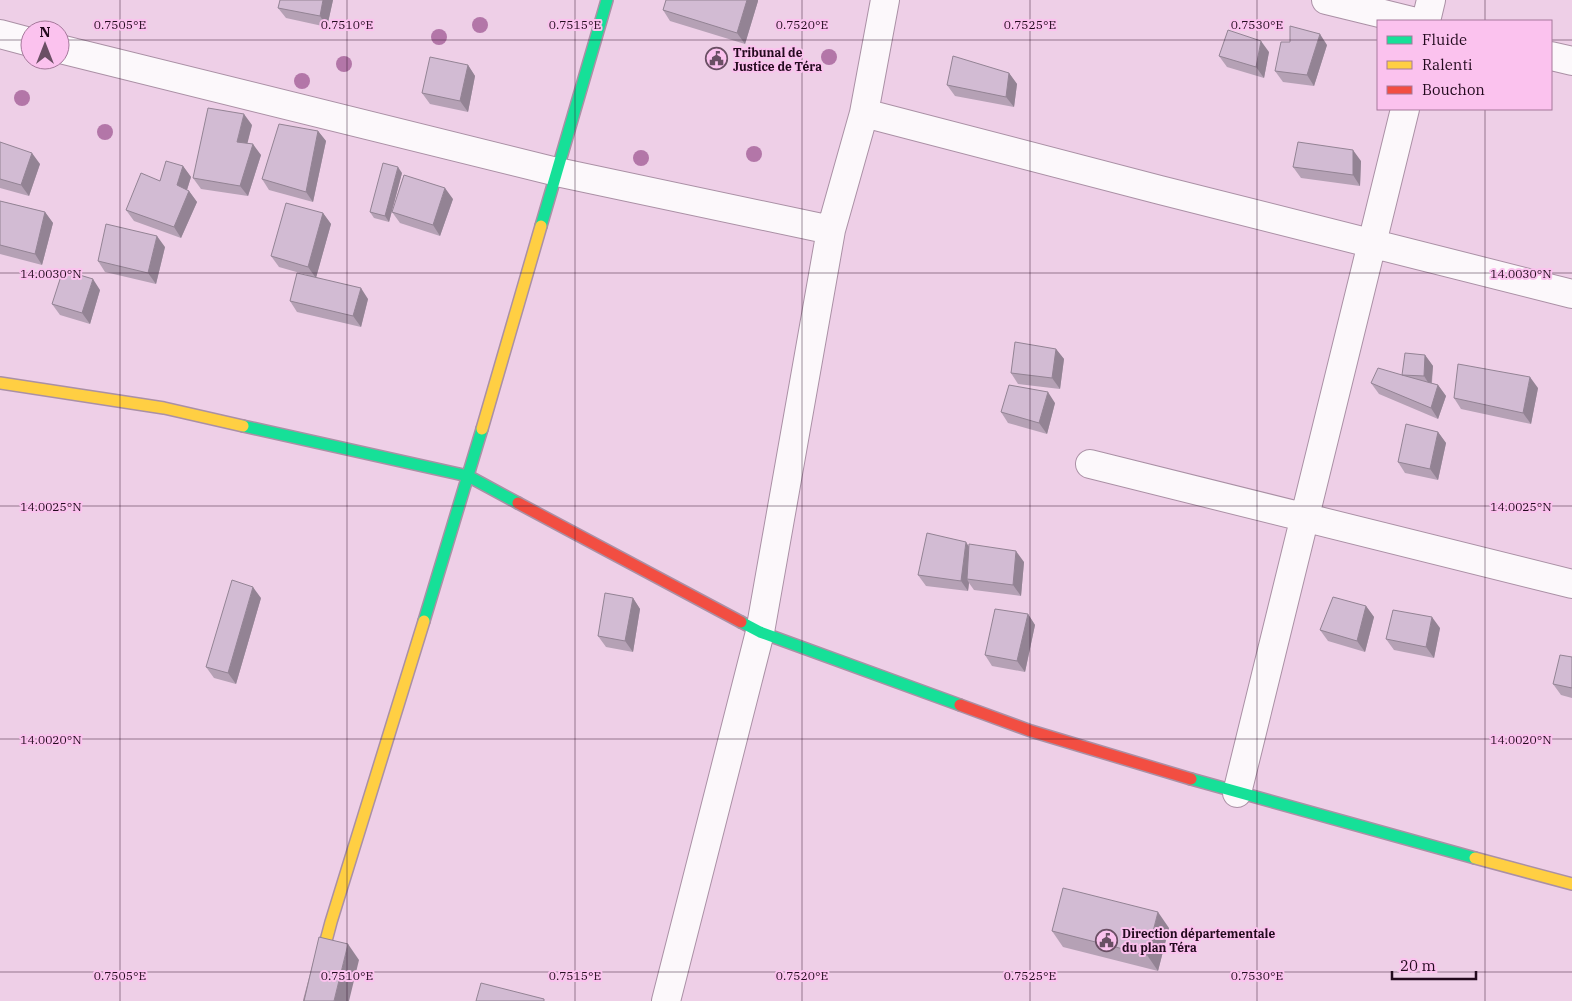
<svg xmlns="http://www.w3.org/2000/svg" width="1572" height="1001" font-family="'IBM Plex Serif',serif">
	<rect width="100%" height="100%" fill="#eecfe7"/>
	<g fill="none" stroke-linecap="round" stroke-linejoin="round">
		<defs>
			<path id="street" d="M1326,0L1412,21
				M1426,21L1431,0
				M0,34L30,42
				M60,49L557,172L831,230
				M1551,56L1572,61
				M864,113L1160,190L1572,294
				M1090,464L1572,584
				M1237,793L1405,109
				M666,1001L760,632L831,230L864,113L885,0"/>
			<path id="fast" d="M541,226L607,0
				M243,426L468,476L518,503
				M424,621L482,429
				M741,622L760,632L960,705
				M1191,779L1475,858"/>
			<path id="slow" d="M0,383L164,408L243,426
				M482,429L541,226
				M1475,858L1572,884
				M310,1001L331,922L424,621"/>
			<path id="jam" d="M518,503L741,622
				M960,705L1031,731L1191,779"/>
		</defs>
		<use href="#street" stroke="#aa90a5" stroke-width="30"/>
		<use href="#fast" stroke="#aa90a5" stroke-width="14"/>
		<use href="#slow" stroke="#aa90a5" stroke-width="14"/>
		<use href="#jam" stroke="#aa90a5" stroke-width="14"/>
		<use href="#street" stroke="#fcf8fb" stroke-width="28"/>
		<use href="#fast" stroke="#16e098" stroke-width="11"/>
		<use href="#slow" stroke="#ffcf43" stroke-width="11"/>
		<use href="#jam" stroke="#f24e42" stroke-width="11"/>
	</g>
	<g fill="#b376a8">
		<circle cx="480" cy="25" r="8"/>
		<circle cx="439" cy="37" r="8"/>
		<circle cx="829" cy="57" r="8"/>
		<circle cx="344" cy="64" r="8"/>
		<circle cx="302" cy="81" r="8"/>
		<circle cx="22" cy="98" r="8"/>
		<circle cx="105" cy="132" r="8"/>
		<circle cx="754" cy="154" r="8"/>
		<circle cx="641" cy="158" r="8"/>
	</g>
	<path fill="#b5a1b5" d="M333,0L327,27L286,18L278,8Z
		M666,0H758V1L745,44L670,21L663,10Z
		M1327,45L1314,86L1283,82L1275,71Z
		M1269,52L1264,78L1227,67L1219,56Z
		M468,65L475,76L468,112L430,104L422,93Z
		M1009,73L1017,84L1014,107L955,96L947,85Z
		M252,125L247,143L261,155L248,196L201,189L193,178Z
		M318,131L326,141L313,202L269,190L262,179Z
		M0,142L40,164L29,196L0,188Z
		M1361,161L1360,186L1301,178L1293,167Z
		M183,166L191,177L187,190L189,191L197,202L181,238L134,221L126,210Z
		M402,173L389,222L374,218L370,212Z
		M453,199L440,236L400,223L392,212Z
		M0,201L45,212L53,223L42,265L0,254Z
		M323,213L331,224L316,277L368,299L361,327L297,312L290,301L307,275L279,267L271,256Z
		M165,247L156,284L105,272L98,261Z
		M100,290L90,324L60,315L52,304Z
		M1056,349L1064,359L1060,389L1018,384L1011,373Z
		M1425,355L1433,366L1432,383L1438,385L1446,396L1438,419L1379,394L1371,383L1402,375Z
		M1538,388L1531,424L1461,409L1454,398Z
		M1055,403L1047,434L1008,423L1001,412Z
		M1438,432L1446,443L1438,480L1405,473L1398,462Z
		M969,547L1024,562L1021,596L974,590L969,583L968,591L926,586L918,575Z
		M261,598L236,684L214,678L206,667Z
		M633,598L640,609L633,652L606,647L598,636Z
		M1366,606L1374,617L1365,652L1328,641L1320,630Z
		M1028,614L1035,625L1025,672L992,666L985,655Z
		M1440,628L1434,658L1394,650L1386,639Z
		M1572,657V698L1561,695L1553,684Z
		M1169,928L1158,971L1063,947L1052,931Z"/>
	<path fill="#938394" d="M323,0H333L327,27L320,16Z
		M747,0H758V1L745,44L737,33Z
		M1320,34L1327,45L1314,86L1307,75Z
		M1261,41L1269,52L1264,78L1256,67Z
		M468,65L475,76L468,112L460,101Z
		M1009,73L1017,84L1014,107L1006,97Z
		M244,114L252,125L245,153L237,142Z
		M318,131L326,141L313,202L306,192Z
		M253,144L261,155L248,196L240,186Z
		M1353,150L1361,161L1360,186L1353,175Z
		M32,153L40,164L29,196L21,185Z
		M183,166L191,177L185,196L177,185Z
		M398,167L402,173L389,222L385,216Z
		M445,188L453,199L440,236L433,225Z
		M189,191L197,202L181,238L174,227Z
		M45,212L53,223L42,265L35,254Z
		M323,213L331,224L316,278L308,267Z
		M157,236L165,247L156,284L148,273Z
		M93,279L100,290L90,324L82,313Z
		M361,288L368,299L361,327L353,316Z
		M1056,349L1064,359L1060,389L1052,378Z
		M1425,355L1433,366L1431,387L1424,376Z
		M1530,377L1538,388L1531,424L1523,413Z
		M1438,385L1446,396L1438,419L1431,408Z
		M1048,392L1055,403L1047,434L1039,423Z
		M1438,432L1446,443L1438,480L1430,469Z
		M966,542L973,553L967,579L969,583L968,591L961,581Z
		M1016,551L1024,562L1021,596L1013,585Z
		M253,587L261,598L236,684L228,673Z
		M633,598L640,609L633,652L625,641Z
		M1366,606L1374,617L1365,652L1357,641Z
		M1028,614L1035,625L1025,672L1017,661Z
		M1432,617L1440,628L1434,658L1426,647Z
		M1158,912L1169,928L1158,971L1147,955Z
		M348,944L359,960L349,1001H334Z"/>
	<path fill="#d2bbd3" stroke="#938394" d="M280,0H323L320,16L278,8Z
		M666,0H747L737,33L663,10Z
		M1290,26L1320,34L1307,75L1275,71L1281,42H1290Z
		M1228,30L1261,41L1256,67L1219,56Z
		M953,56L1009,73L1006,97L947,85Z
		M430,57L468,65L460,101L422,93Z
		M208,108L244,114L237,142L253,144L240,186L193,178Z
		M279,124L318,131L306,192L262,179Z
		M0,142L32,153L21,185L0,179Z
		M1298,142L1353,150V175L1293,167Z
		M166,161L183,166L177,185L189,191L174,227L126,210L141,173L160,181Z
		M383,163L398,167L385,216L370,212Z
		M404,175L445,188L433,225L392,212Z
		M0,201L45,212L35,254L0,245Z
		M286,203L323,213L308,267L271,256Z
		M106,224L157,236L148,273L98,261Z
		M63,270L93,279L82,313L52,304Z
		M297,273L361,288L353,316L290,301Z
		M1015,342L1056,349L1052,378L1011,373Z
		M1405,353L1425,355L1424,376L1402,375L1438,385L1431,408L1371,383L1378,368L1402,375Z
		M1458,364L1530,377L1523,413L1454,398Z
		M1009,385L1048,392L1039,423L1001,412Z
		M1406,424L1438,432L1430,469L1398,462Z
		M927,533L966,542L961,581L918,575Z
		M969,544L1016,551L1013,585L967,579Z
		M232,580L253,587L228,673L206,667Z
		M605,593L633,598L625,641L598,636Z
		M1333,597L1366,606L1357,641L1320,630Z
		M995,609L1028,614L1017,661L985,655Z
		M1393,610L1432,617L1426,647L1386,639Z
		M1560,655L1572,657V688L1553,684Z
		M1063,888L1158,912L1147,955L1052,931Z
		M319,937L348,944L334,1001H304Z
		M481,983L544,999V1001H476Z"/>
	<path fill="none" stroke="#230a1e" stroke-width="1" stroke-opacity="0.45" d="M120,0V1001M347,0V1001M575,0V1001M802,0V1001M1030,0V1001M1257,0V1001M1485,0V21M0,40H30M60,40H1378M1551,40H1572M1485,109V1001M0,273H1572M0,506H1572M0,739H1572M0,972H1572"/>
	<defs>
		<symbol id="civic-ring" viewBox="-11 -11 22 22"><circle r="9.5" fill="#fbc2ee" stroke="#6a4f64" stroke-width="1.5"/><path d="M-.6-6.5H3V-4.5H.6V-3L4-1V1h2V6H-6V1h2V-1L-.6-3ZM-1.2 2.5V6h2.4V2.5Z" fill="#6a4f64"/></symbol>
	</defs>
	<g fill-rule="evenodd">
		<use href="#civic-ring" x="704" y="46" width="25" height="25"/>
		<use href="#civic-ring" x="1094" y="928" width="25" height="25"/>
	</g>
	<g text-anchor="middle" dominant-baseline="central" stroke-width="4" stroke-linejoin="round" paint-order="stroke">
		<g font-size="12" font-weight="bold" fill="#230a1e" stroke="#fbc2ee" text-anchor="start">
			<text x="733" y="52">Tribunal de<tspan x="733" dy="14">Justice de Téra</tspan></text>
			<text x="1122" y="933">Direction départementale<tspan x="1122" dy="14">du plan Téra</tspan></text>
		</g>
	</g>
	<g font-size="12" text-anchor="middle" fill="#230a1e" stroke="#fbc2ee" stroke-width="4" stroke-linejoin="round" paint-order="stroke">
		<text x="120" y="29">0.7505°E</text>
		<text x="347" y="29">0.7510°E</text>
		<text x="575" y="29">0.7515°E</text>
		<text x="802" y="29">0.7520°E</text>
		<text x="1030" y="29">0.7525°E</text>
		<text x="1257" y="29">0.7530°E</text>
		<text x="51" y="278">14.0030°N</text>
		<text x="1521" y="278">14.0030°N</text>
		<text x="51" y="511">14.0025°N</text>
		<text x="1521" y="511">14.0025°N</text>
		<text x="51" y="744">14.0020°N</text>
		<text x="1521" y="744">14.0020°N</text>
		<text x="120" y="980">0.7505°E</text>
		<text x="347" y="980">0.7510°E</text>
		<text x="575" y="980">0.7515°E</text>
		<text x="802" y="980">0.7520°E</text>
		<text x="1030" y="980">0.7525°E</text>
		<text x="1257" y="980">0.7530°E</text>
	</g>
	<rect x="1377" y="20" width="175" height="90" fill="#fbc2ee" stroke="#a5789b"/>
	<rect x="1387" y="36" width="25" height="8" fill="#16e098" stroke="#a5789b"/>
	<text x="1422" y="45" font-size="15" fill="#230a1e">Fluide</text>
	<rect x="1387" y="61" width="25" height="8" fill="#ffcf43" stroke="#a5789b"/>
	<text x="1422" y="70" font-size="15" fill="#230a1e">Ralenti</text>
	<rect x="1387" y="86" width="25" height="8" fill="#f24e42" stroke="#a5789b"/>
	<text x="1422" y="95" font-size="15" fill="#230a1e">Bouchon</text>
	<g transform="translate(45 45)"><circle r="24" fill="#fbc2ee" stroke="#a5789b"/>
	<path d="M0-4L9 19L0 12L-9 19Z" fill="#6a4f64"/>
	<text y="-8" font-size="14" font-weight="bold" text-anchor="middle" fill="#230a1e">N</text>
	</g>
	<path d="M1392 971v8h84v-8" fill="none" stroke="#230a1e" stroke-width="2.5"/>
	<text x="1400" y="971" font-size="15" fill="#230a1e" stroke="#fbc2ee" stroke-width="4" paint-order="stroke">20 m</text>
</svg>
